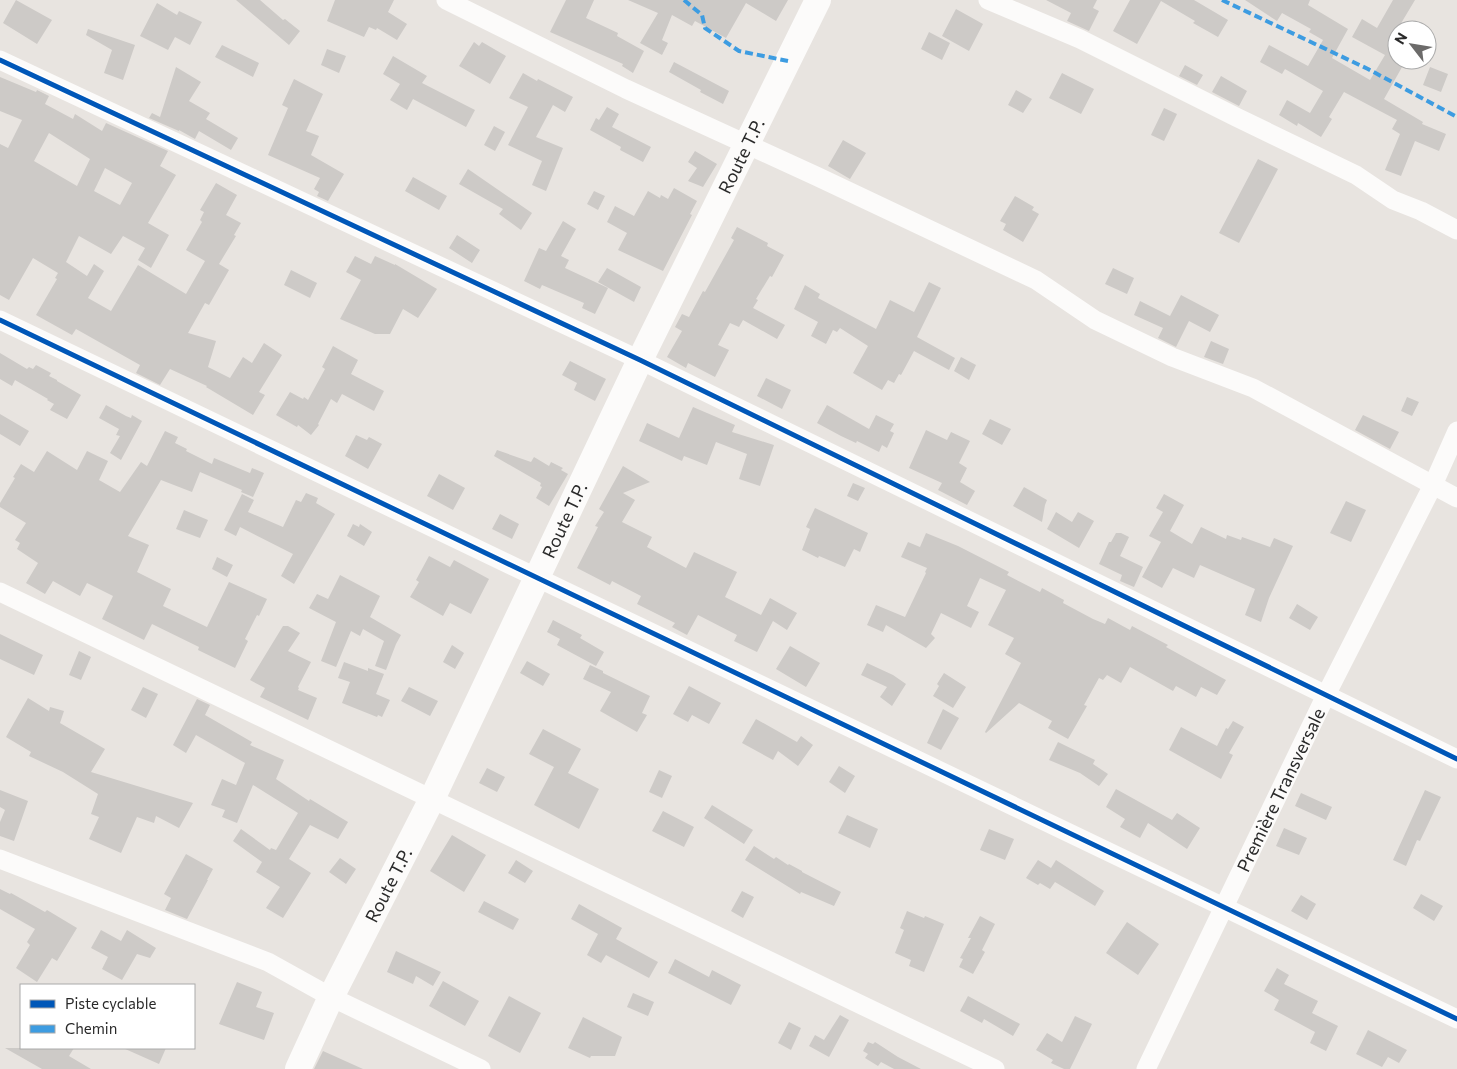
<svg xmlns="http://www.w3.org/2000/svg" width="1457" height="1069" font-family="Commissioner,sans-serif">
	<rect width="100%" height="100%" fill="#e8e4e0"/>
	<path fill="#cdcac7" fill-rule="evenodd" d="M16,0L52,20L37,44L3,23Z
		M236,0H260L283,20L285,19L300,31L289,45Z
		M335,0H394L388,12L407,24L397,40L377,28L376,30L369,27L364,37L327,21Z
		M566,0H594L586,18L618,33L617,36L644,51L633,73L622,66L623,64L550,32Z
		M628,0H788L776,21L746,3L726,38L695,21L692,26L672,15L662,40L668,43L662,55L640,43L658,13Z
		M1046,0H1097L1093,8L1099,11L1089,31L1067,21L1071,13Z
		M1130,0H1194L1228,20L1218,37L1193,23L1195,21L1161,1L1137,44L1113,31Z
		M1245,0H1310L1308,5L1348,29L1332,58L1370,80L1385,55L1352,37L1362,19L1377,28L1393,0H1415L1397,30V60H1406L1384,99L1423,122L1422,124L1446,134L1439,151L1415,141L1401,176L1385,170L1400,134L1392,129L1397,120L1344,92L1329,117L1332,119L1321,137L1298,123L1297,126L1279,115L1287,100L1310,113L1323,91L1285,69L1282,74L1260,62L1269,45L1308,66L1323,40L1309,32L1311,29L1282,13L1277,21Z
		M157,3L177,15L179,11L202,22L190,45L175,37L168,50L140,36Z
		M956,9L983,24L969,51L942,36Z
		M88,29L135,45L123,80L104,73L112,50L86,35Z
		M929,32L950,43L942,60L921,49Z
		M474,42L479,46L482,42L506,56L490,84L459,66Z
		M222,45L259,63L253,77L215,57Z
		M327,49L346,56L339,73L321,65Z
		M393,56L427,76L422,83L475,110L466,127L413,99L407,110L390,100L400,84L383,74Z
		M674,62L729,91L723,104L700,92L701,90L669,72Z
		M1185,65L1203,75L1197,85L1179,76Z
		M176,67L201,82L189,101L210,113L206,119L238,138L231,150L199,131L195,139L179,130V131L149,118L152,113L160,117Z
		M1430,67L1448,74L1441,92L1423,85Z
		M523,73L537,81L538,79L573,97L565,112L553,105L536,137L563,148L546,191L532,185L542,161L508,145L528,107L509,98Z
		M1062,73L1094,89L1081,114L1049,98Z
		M1221,76L1247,91L1239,106L1212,92Z
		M0,77L36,92L37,90L49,96L45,104L73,119L75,114L102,131L106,123L168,151L160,166L176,175L148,223L169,235L151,268L138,260L145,248L123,236L111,254L79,236L66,262L87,276L94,264L104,271L88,298L111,311L138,265L186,294L205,261L186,250L202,222L200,220L204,212L200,210L216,183L237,195L226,215L241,223L234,235L236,236L219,264L229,270L209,305L205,303L188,333L216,341L208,367L230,378L243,357L252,363L264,343L282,355L259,392L265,395L253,415L206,387L207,386L170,369L160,385L136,373L140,365L76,329L72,335L36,315L57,279L55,278L58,273L33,258L9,300L0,295V144L8,148L22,120L0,111ZM49,133L90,159L77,186L34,161ZM105,168L132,183L120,205L94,191Z
		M294,79L323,94L306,131L319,136L311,155L344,174L328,201L317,196L319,192L314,189L320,178L268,155L288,108L282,105Z
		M1016,90L1032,99L1023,113L1008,105Z
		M607,107L619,114L612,127L651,147L643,162L620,150L621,147L590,130L596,118L599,120Z
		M1164,108L1177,114L1164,141L1151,135Z
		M494,126L505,132L495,151L484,145Z
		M843,140L866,153L850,179L828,166Z
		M695,151L717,164L703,187L688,181L697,168L688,162Z
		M1258,159L1278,169L1239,243L1219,233Z
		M468,169L532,213L521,230L499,214L503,209L459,184Z
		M413,177L447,196L439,210L405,191Z
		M674,188L697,201L690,214L692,215L663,271L618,250L627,233L607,222L615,206L634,216L648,191L660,198L661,195L668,199Z
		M594,191L605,196L598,210L587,204Z
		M1015,196L1034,207L1032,210L1039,214L1023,242L1003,230L1006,224L1000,221Z
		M563,221L576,229L561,256L569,260L565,268L608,288L595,314L582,308L584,303L542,285L540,289L524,281L539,248L546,251Z
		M737,227L768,243L767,246L784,255L772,277L770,276L756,299L758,300L753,308L785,325L777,339L743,320L739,327L730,323L718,345L729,350L715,377L688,363L686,368L667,357L682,331L675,327L682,314L689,317L703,291L705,292L734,240L731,238Z
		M457,235L480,250L472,263L449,248Z
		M355,256L371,264L375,256L395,265V264L437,289L418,318L403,309L390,334H375L340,319L361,280L346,272Z
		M607,268L641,287L634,302L598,282Z
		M1113,268L1134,278L1127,294L1105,284Z
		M291,270L317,283L310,298L284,285Z
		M929,282L941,288L917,337L955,358L949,370L914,351L901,375L899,374L894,383L888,380L882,390L853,373L868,346L840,328L837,332L833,330L826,344L811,336L818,322L794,309L805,285L820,294L818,298L876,329L890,300L914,312Z
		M1181,295L1219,315L1210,332L1189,321L1176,347L1158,338L1163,328L1134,315L1140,301L1170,316Z
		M1211,341L1229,349L1223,364L1204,357Z
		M333,346L358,360L351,374L384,391L374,411L342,394L337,403L331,399L318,424L319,425L311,435L298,425L297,427L276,415L290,392L303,399L304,397L308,400L325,369L322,367Z
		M0,353L27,369L29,367L33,369L36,365L51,373L49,376L57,380V381L81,395L67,419L50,410L54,404L47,400L48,399L15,380L12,386L0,379Z
		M961,357L976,365L969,380L954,371Z
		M570,361L606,379L595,401L574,390L577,383L562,375Z
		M766,378L791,390L782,409L757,396Z
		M1407,397L1419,402L1412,416L1401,411Z
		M106,405L126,416L131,418L132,415L142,421L121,460L110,453L120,436L116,435L119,429L99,418Z
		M827,405L869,429L876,415L894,424L890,431L894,433L887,448L882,445L879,452L857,441L856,443L841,436L817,423Z
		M693,407L735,425L732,432L774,445L760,486L739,479L747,454L716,442L707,465L684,456L682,461L639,441L647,423L679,438Z
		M0,414L29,431L20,446L0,434Z
		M1363,415L1399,432L1390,449L1355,430Z
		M990,419L1011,429L1002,445L982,434Z
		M926,430L947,440L951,432L970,441L959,463L967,468L960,482L975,491L967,505L938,490L942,483L909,468Z
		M165,431L178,437L175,443L187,449L186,451L212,464L214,458L250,473L252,468L264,473L253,497L241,492L242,490L200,472L192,492L161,480L128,536L149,545L137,572L171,589L163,606L207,627L229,582L267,599L259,616L257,615L245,639L248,641L235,668L198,650L199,647L152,624L144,640L102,619L113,596L87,583L80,596L53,581L45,594L26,583L38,563L17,549L20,543L15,540L26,523L0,507V503L15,478L13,477L21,464L34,472L47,451L77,470L87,451L108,461L99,480L120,492L141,462L147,466Z
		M356,435L367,440L369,437L382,444L368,469L345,456Z
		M497,450L531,462L534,457L549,466L551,462L563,468L561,470L568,474L549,506L536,498L542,487L540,486L541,483L494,456Z
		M623,466L650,482L623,493L635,500L622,522L652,537L647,547L686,568L694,552L737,572L725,597L761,615L770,598L797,613L787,630L773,621L757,652L734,641L737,635L698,615L687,635L672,627L675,623L637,604L641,596L612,581L610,585L577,568L598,527L595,526L604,512L599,509Z
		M439,474L465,488L453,510L427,496Z
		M853,483L865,488L858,501L847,496Z
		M1024,487L1047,500L1045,505L1042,522L1013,506Z
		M306,493L318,498L316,503L335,514L294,584L281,576L293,554L240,527L236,536L224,530L242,494L254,500L248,512L283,527L296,500L301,502Z
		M1164,494L1184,505L1170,531L1192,544L1201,527L1226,539L1227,535L1241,540L1242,537L1270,547L1274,538L1293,546L1269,598L1261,622L1245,615L1255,589L1200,565L1194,578L1173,568L1162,588L1142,577L1161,542L1149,536L1163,512L1156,508Z
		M1346,501L1366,510L1351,542L1330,533Z
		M815,508L868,533L860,552L854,549L845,567L819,556L818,558L802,550L810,529L806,527Z
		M184,510L208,520L200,538L176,529Z
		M1056,512L1072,522L1078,512L1094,521L1079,548L1047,529Z
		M500,514L519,524L512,539L492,529Z
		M353,524L359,527L360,524L372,532L364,546L347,536Z
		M926,533L958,546L1009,572L1007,575L1040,592L1042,588L1064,600L1063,603L1093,619L1105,624L1108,618L1130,630L1132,626L1168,645L1166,647L1226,680L1217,695L1201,687L1196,697L1176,686L1173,691L1130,667L1121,683L1107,675L1103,680L1099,678L1084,705L1087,706L1068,739L1048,728L1052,721L1019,703L986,733L985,732L1021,663L1005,654L1014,638L988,625L1006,590L980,578L967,606L979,612L971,628L941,613L931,634L935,638L926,648L886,625L883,632L867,625L876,605L905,617L926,573L925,572L927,568L901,557L908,542L920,547Z
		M1116,533H1121L1129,537L1120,556L1143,567L1134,587L1120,581L1122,575L1099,564L1109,542H1111Z
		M429,556L450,567L454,560L489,579L471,614L450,603L443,616L410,597L419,582L416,580Z
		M217,557L233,565L227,577L212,569Z
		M340,575L380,596L370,617L401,635L396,644L386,670L375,666L384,641L363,629L360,636L351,631L336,667L321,661L336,622L309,608L317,594L328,599Z
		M1297,604L1318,617L1310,630L1289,618Z
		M553,620L582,635L580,638L604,652L596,666L557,645L560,639L547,632Z
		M283,626H288L300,633L288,651L311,662L298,687L299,688L298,690L317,698L308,720L260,697L265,688L250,680Z
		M0,634L43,655L34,675L0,659Z
		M452,645L464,653L455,669L443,662Z
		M790,646L820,663L806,687L776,669Z
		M79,651L91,657L81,680L69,675Z
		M527,661L550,674L543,686L520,673Z
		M344,662L368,671V668L384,674L376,694L390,700L382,717L378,715L377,717L342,703L350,682L338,678Z
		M867,663L893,675L906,684L892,706L880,697L887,687L861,675Z
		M590,665L603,671V673L650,696L642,713L647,715L637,732L600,711L611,692L583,679Z
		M944,673L966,687L953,708L933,696L939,686L937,684Z
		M689,686L721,703L709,724L692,715L688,722L673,714Z
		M143,687L158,694L146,718L131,710Z
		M409,687L438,701L430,716L401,701Z
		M28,698L49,711L50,707L64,711L60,723L105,749L91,772L193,803L179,828L156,816L154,823L137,817L121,853L89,839L99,817L91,814L98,794L63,772L29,756L31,752L6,737Z
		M197,699L210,705L205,715L252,742L250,745L284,760L276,779L309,801L310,799L348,822L338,839L310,825L289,859L311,873L283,918L266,908L280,887L256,872L262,862L233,841L241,829L270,850L271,848L276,850L298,813L253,785L237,823L222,817L225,810L211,805L222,779L236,785L245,763L196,735L186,753L173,745Z
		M943,709L959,718L941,750L927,743Z
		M756,719L797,742L801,736L813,745L798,766L778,751L773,760L742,743Z
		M1233,721L1244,727L1229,753L1233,755L1221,779L1169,750L1181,727L1217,746L1226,728L1228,729Z
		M543,729L581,749L568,773L599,789L579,829L534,805L554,767L529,754Z
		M1058,742L1095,760L1093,764L1108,774L1099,786L1080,773L1049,760Z
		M839,766L855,776L845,793L829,782Z
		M487,768L505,777L497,792L479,783Z
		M659,770L672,776L662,798L649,792Z
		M1116,789L1172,820L1177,813L1200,828L1187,849L1148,823L1140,838L1120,827L1125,819L1106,807Z
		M0,790L28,801L14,841L0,836V822L5,810L0,807Z
		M1425,790L1441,797L1420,841L1417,840L1406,866L1393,860Z
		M1301,793L1332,807L1326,820L1295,806Z
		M712,805L753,830L744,844L704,818Z
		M663,811L694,827L684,847L652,831Z
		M847,815L878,829L870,848L838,833Z
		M1284,828L1307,838L1299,855L1276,846Z
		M989,829L1014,839L1005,860L980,850Z
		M452,835L486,855L464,892L430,871Z
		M754,846L774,859L776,857L788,865L789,864L802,871V872L841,892L834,906L801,892L800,894L745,860Z
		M186,854L213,869L207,880H208L187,919L165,910L171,898L164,894Z
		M340,858L356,869L346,884L329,872Z
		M516,860L533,871L525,883L508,873Z
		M1038,860L1051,868L1056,860L1104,891L1095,906L1055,882L1050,889L1040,883L1038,885L1026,878Z
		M0,889L10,894L11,893L45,912L47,910L77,928L57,961L52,958L37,982L16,968L30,945L27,942L35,929L0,909Z
		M742,891L754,897L743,918L731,911Z
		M1421,894L1443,906L1434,921L1413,908Z
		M1301,895L1316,904L1307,920L1291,911Z
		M484,901L519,919L513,930L478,912Z
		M579,904L622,928L616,939L658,962L649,978L606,955L601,963L587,955L598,934L571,919Z
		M907,911L924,918L925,916L944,924L924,972L909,966L911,960L895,953L904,930L900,928Z
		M980,916L995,924L982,950L985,952L973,974L959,967L963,959L960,958L971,938H968Z
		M1127,922L1159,944L1138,975L1106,953Z
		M101,930L121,941L127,930L156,948L150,958L137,954L122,980L102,969L108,957L91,948Z
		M396,951L441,972L433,986L416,976L413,984L387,972Z
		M675,959L709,977L712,970L741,985L731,1005L668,973Z
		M1277,968L1289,975L1284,984L1318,1001L1312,1013L1338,1026L1326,1051L1310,1043L1315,1032L1274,1010L1279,1000L1264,991Z
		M443,981L479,1001L465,1026L429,1006Z
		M237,982L262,992L256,1007L274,1013L264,1040L219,1024Z
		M633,993L654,1002L648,1016L627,1007Z
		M509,996L541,1013L520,1053L488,1036Z
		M968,996L1020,1024L1013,1036L984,1019L982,1023L960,1011Z
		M840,1015L849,1020L829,1057L809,1046L815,1035L824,1040Z
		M1075,1016L1092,1024L1070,1069H1064L1051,1063L1053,1060L1036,1050L1047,1033L1062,1042Z
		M583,1017L622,1037L615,1056H591L590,1058L568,1048Z
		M789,1022L801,1028L791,1050L778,1043Z
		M1368,1030L1407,1050L1399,1063L1388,1057L1382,1067L1356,1054Z
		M868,1042L873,1044L875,1042L898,1057L921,1069H894L881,1062L878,1066L865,1058L868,1054L863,1051Z
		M5,1048H74L69,1056L91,1069H42Z
		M123,1048H166L159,1064Z
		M323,1051L363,1069H314Z"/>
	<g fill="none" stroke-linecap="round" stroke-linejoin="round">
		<g stroke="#fcfbfa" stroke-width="19">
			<path d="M446,0L626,89L816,176L1036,280L1095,320L1172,357L1253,388L1457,498"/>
			<path d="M988,0L1080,39L1236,117L1356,175L1393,200L1421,211L1457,230"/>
			<path d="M0,60L640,360L1457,759"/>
			<path d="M0,320L1457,1019"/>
			<path d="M0,592L995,1069"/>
			<path d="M0,859L268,962L331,997L481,1069"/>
			<path id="s1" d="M1146,1069L1326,695L1433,485L1457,431"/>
		</g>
		<path stroke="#fcfbfa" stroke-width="26" id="s2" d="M298,1069L331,997L432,799L640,360L818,0"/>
		<path stroke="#3d9ce1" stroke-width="4" stroke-dasharray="8 4" stroke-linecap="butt" d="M684,0L702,15L705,28L739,51L788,61
			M1222,0L1368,69L1457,117"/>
		<defs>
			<path id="cycleway" d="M0,60L640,360L1457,759
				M0,320L1457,1019"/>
		</defs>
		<use href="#cycleway" stroke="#fff" stroke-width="8"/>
		<use href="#cycleway" stroke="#0057b8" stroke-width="5"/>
	</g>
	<g text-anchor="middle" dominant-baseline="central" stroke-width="4" stroke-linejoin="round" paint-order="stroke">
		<g font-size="18" fill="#2a2a2a" stroke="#fff">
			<text stroke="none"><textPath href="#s2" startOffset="1015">Route T.P.</textPath></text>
			<text stroke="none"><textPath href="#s2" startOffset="610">Route T.P.</textPath></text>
			<text stroke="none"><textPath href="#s1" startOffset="310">Première Transversale</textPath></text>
			<text stroke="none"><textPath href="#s2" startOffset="205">Route T.P.</textPath></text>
		</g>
	</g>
	<rect x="20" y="984" width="175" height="65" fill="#ffffff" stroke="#aaaaaa"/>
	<rect x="30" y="1000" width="25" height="8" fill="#0057b8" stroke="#aaaaaa"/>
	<text x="65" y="1009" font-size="15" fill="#2a2a2a">Piste cyclable</text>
	<rect x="30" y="1025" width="25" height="8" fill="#3d9ce1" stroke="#aaaaaa"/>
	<text x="65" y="1034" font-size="15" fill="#2a2a2a">Chemin</text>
	<g transform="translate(1412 45) rotate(301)"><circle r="24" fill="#ffffff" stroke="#aaaaaa"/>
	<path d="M0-4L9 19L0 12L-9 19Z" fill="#6c6b6a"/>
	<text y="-8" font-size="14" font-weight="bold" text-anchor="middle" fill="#2a2a2a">N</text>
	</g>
</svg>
